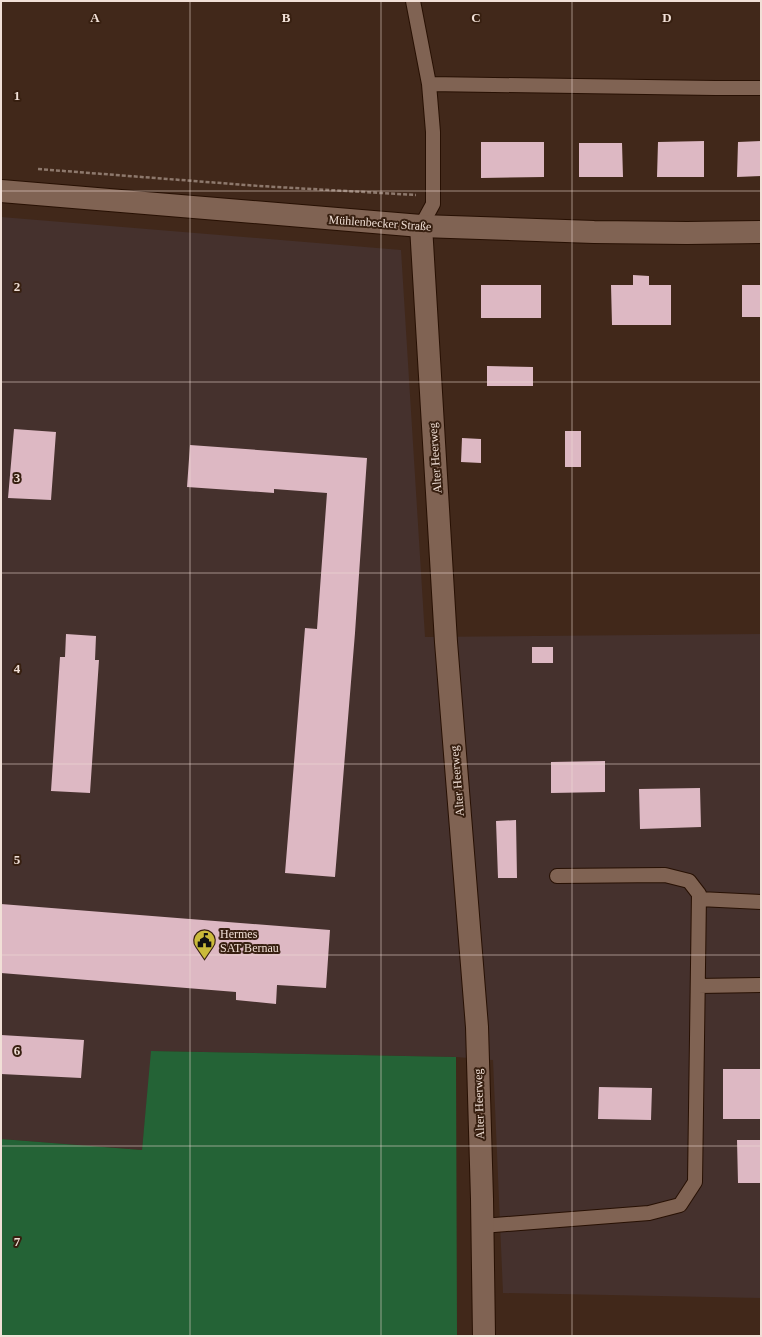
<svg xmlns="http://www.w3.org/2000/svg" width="762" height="1337" font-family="'Times New Roman',serif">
	<rect width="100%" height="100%" fill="#41281a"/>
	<path fill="#45312d" d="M1,217L401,250L425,637L761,634V1298L503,1293L493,1060L456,1057L152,1051L142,1150L1,1139Z"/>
	<path fill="#246336" d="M151,1051L456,1057L457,1336H1V1139L142,1150Z"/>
	<path fill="#ddb8c3" d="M704,141V177H657L658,142Z
		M761,141V176L737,177L738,142Z
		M481,142H544V177L481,178Z
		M579,143H622L623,177H579Z
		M633,275L649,276V285H671V325H612L611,285H633Z
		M481,285H541V318H481Z
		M742,285H761V317H742Z
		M487,366L533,367V386H487Z
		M14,429L56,432L51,500L8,498Z
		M565,431H581V467H565Z
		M462,438L481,439V463L461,462Z
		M190,445L367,458L355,633L335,877L285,873L305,628L317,629L327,493L274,489V493L187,487Z
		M66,634L96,636L95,660H99L90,793L51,791L60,657H65Z
		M532,647H553V663H532Z
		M605,761V792L551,793V762Z
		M700,788L701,827L640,829L639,789Z
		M516,820L517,878H498L496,821Z
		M1,904L330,930L326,988L277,985L276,1004L236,1000V992L1,973Z
		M1,1035L84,1040L81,1078L1,1074Z
		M723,1069H761V1119H723Z
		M599,1087L652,1088L651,1120L598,1119Z
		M737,1140H761V1183H738Z"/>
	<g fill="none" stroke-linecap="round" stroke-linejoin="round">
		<defs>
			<path id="service" d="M413,1L429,84L433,132V204L421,226
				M429,84L715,88H761
				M699,899L761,902
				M698,986L761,985
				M482,1226L649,1213L680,1205L695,1182L699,894L689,881L665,875L557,876"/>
			<path id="minor" d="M421,226L446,642L477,1027L482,1199L484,1336"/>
			<path id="secondary" d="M1,191L421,226L594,232L687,233L761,232"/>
		</defs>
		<use href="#service" stroke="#271003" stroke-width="16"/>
		<use href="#minor" stroke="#271003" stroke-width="24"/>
		<use href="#secondary" stroke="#271003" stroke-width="24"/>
		<path stroke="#8d786c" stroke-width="2.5" stroke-dasharray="4 2" stroke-linecap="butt" d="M38,169L259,186L416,195"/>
		<use href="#service" stroke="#806353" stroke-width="14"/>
		<use href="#minor" stroke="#806353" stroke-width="22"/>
		<use href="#secondary" stroke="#806353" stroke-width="22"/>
	</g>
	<path fill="none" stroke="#f1e0d7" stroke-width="1" stroke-opacity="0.55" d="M190,1V1336M381,1V1336M572,1V1336M1,191H761M1,382H761M1,573H761M1,764H761M1,955H761M1,1146H761"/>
	<defs>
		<symbol id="civic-pin" viewBox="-11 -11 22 30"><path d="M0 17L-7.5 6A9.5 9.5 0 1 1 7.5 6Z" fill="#caba3a" stroke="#371f10"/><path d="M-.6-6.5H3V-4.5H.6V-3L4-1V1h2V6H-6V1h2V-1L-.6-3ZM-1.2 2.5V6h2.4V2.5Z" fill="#111"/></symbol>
	</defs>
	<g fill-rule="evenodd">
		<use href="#civic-pin" x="192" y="928" width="25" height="34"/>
	</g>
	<g text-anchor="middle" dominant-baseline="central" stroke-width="4" stroke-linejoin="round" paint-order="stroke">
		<g font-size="12" fill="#f1e0d7" stroke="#371f10">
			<text transform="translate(380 223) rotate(4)">Mühlenbecker Straße</text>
			<text transform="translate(435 458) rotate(-94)">Alter Heerweg</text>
			<text transform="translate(457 781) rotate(-95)">Alter Heerweg</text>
			<text transform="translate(479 1104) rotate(-92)">Alter Heerweg</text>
		</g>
		<g font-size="12" fill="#f1e0d7" stroke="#371f10" text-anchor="start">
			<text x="220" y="934">Hermes<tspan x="220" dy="14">SAT Bernau</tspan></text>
		</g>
	</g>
	<g font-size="13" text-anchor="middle" font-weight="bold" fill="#f1e0d7" stroke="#371f10" stroke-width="4" stroke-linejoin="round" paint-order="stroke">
		<text x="95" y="22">A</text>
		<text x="286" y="22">B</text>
		<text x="476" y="22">C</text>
		<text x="667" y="22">D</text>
		<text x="17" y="100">1</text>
		<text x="17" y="291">2</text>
		<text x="17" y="482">3</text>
		<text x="17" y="673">4</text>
		<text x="17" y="864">5</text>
		<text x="17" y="1055">6</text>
		<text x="17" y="1246">7</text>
	</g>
	<rect width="762" height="1337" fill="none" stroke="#f1e0d7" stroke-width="4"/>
</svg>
